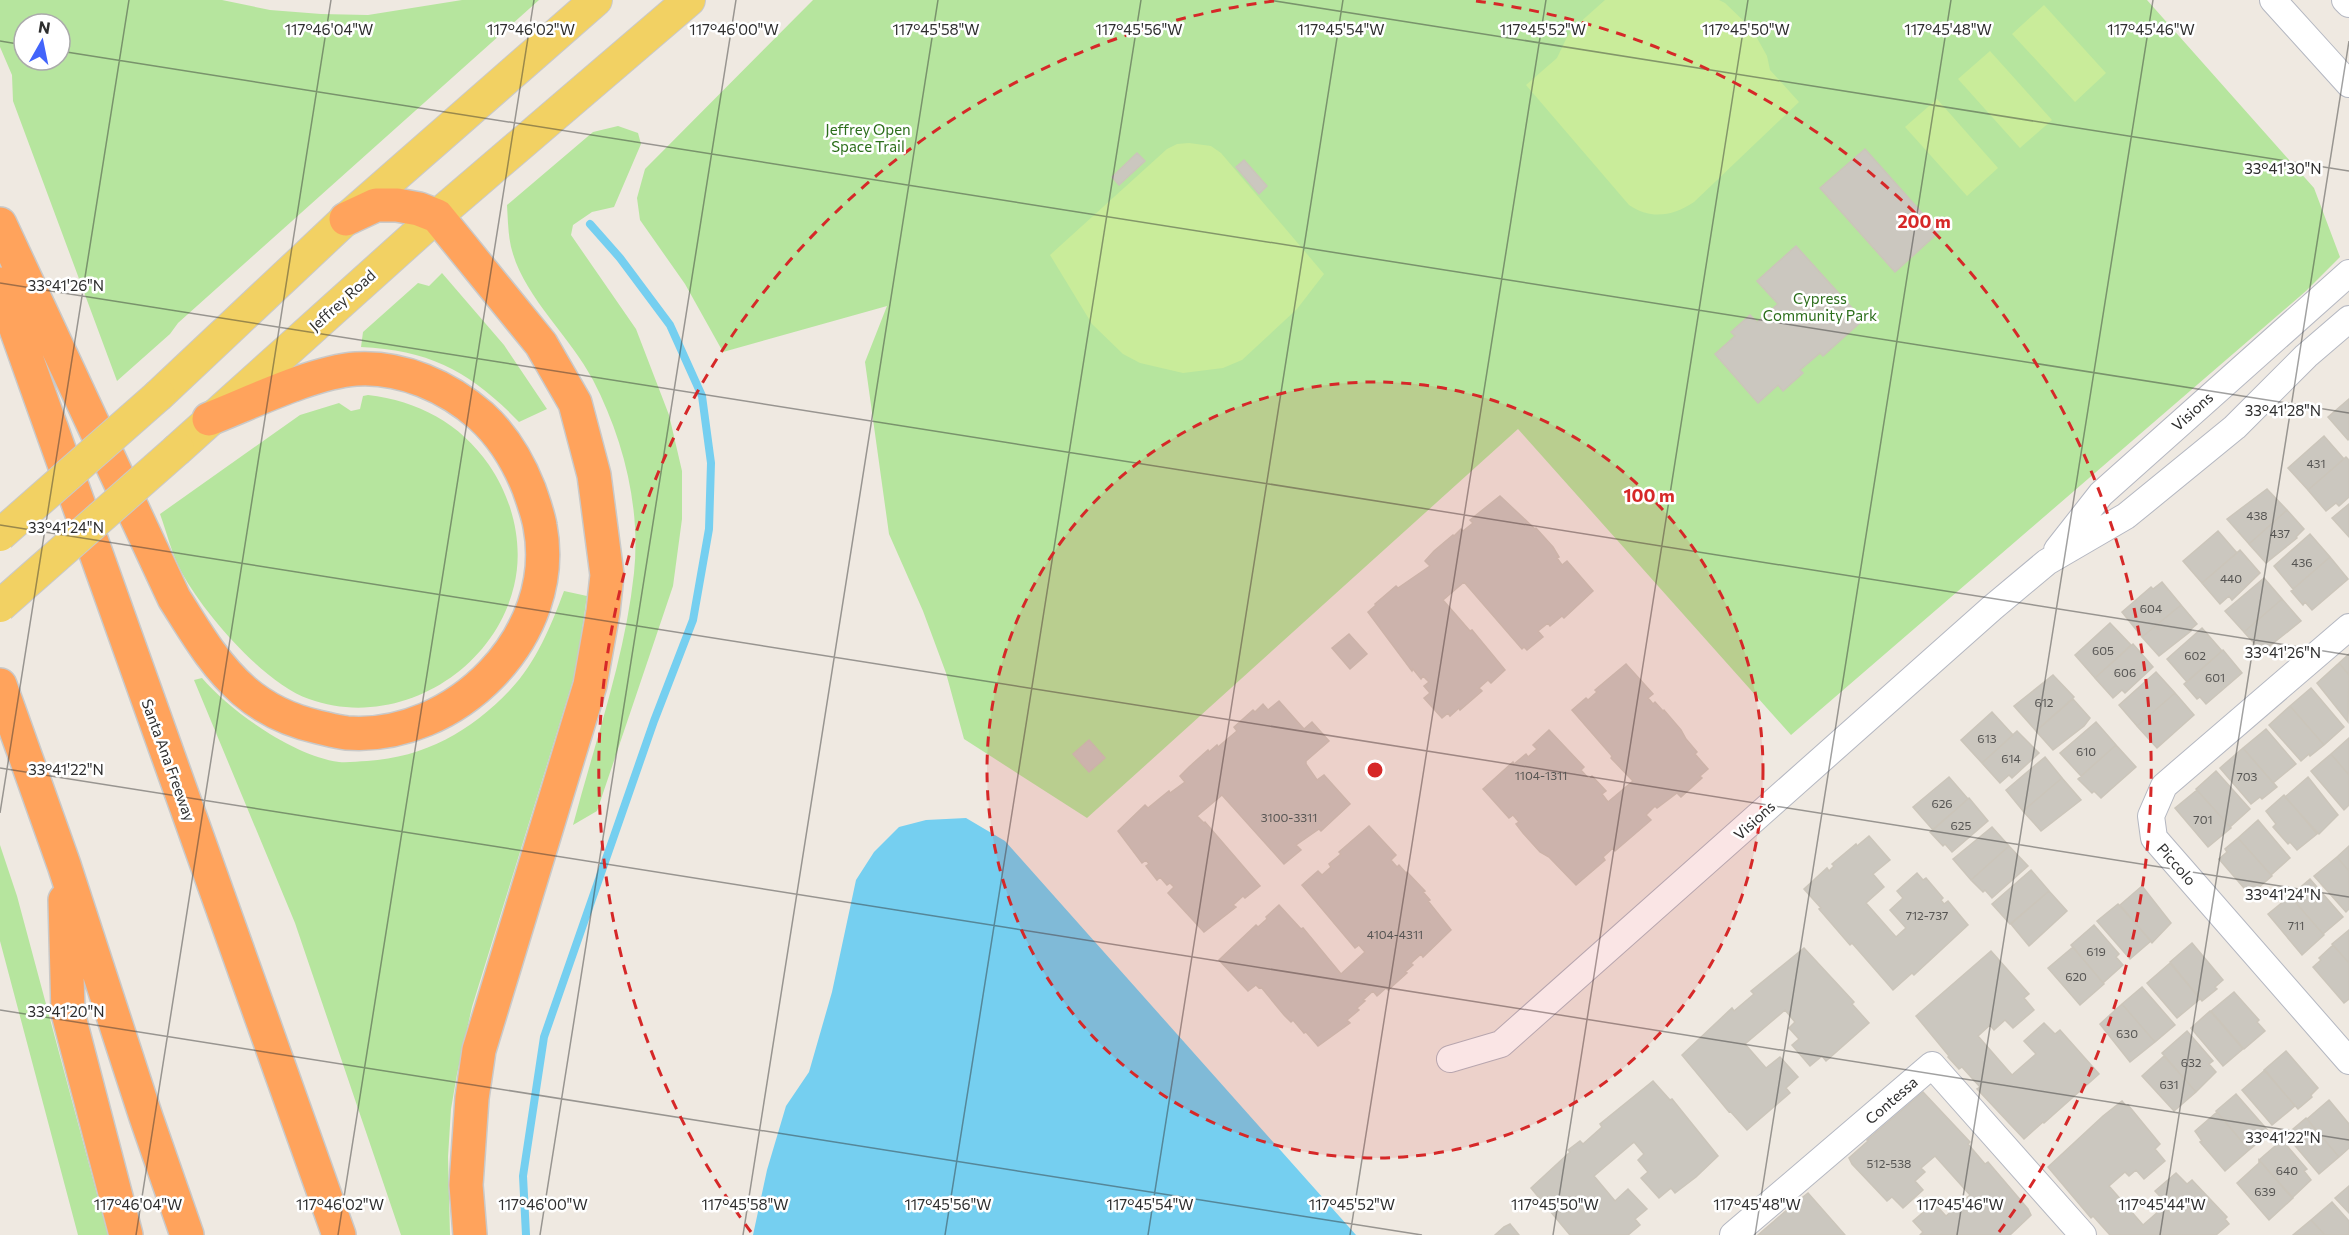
<svg xmlns="http://www.w3.org/2000/svg" width="2349" height="1235" font-family="Commissioner,sans-serif">
	<rect width="100%" height="100%" fill="#efe9e1"/>
	<path fill="#b6e59e" fill-rule="evenodd" d="M0,0H222L270,10L321,14L368,15L462,0H539L178,323L170,334L117,381L13,101L12,75L0,47ZM24,24H60V60H24Z
		M813,0H2147L2314,188L2340,257L2306,291L1791,735L1518,429L1087,818L964,739L946,673L923,611L889,534L865,362L887,306L723,352L685,284L640,220L637,198L645,169Z
		M618,126L638,133L641,144L614,207L592,212L573,225L571,235L636,329L669,415L682,471V519L673,586L597,811L573,825C595,742 625,658 634,573C641,507 623,438 593,380C571,338 526,298 513,254C508,239 508,221 507,205L593,132Z
		M442,273L504,345L547,409L519,422C472,373 431,350 361,347L363,332L418,283L429,286Z
		M368,395C418,401 460,423 489,465C513,500 524,545 514,586C493,674 394,730 309,699C264,683 205,615 182,573C172,555 167,533 160,514L300,415L339,403L351,411L360,409L363,396Z
		M564,591L587,596L576,671L472,1007L457,1074L451,1109L448,1157L450,1235H401L295,923L194,680L202,678C231,712 294,756 339,762C348,763 358,761 367,761C425,757 470,732 510,690C536,663 551,626 564,591Z
		M0,845L17,896L108,1235H78L0,941Z"/>
	<path fill="#c9ec9a" d="M1605,0H1719L1725,3L1752,29L1767,56L1770,70L1799,102L1694,202C1673,216 1651,220 1629,205L1526,85L1557,58L1567,37L1577,25Z
		M2044,5L2106,73L2075,102L2012,34Z
		M1990,51L2052,120L2020,148L1958,79Z
		M1937,99L1998,168L1967,196L1905,127Z
		M1189,143L1211,146L1221,153L1324,274L1297,309L1242,360L1223,368L1183,373L1140,363L1123,354L1092,324L1050,255L1167,149L1177,144Z"/>
	<path fill="#75cff0" d="M966,818L1005,841L1356,1235H753L767,1170L786,1106L809,1072L832,992L856,880L874,852L899,827L926,820Z"/>
	<g fill="none" stroke-linecap="round" stroke-linejoin="round">
		<path stroke="#75cff0" stroke-width="8" d="M526,1235L523,1176L544,1037L654,721L693,620L709,529L711,463L702,396L670,325L620,258L590,224"/>
	</g>
	<path fill="#cbc7bf" stroke="#cbc5ba" stroke-width="1.5" d="M1865,149L1939,232L1895,272L1820,188Z
		M1137,153L1145,161L1119,185L1112,177Z
		M1244,160L1267,186L1259,194L1236,167Z
		M1796,246L1863,320L1823,356L1820,353L1800,370L1803,373L1783,391L1778,385L1758,403L1715,354L1735,336L1731,332L1750,315L1757,322L1778,304L1757,281Z
		M2349,399V439L2348,440L2328,417Z
		M2324,436L2344,459L2308,490L2288,468Z
		M2346,457L2349,460V497L2339,506L2336,503L2326,511L2308,490Z
		M2267,489L2287,510L2249,544L2227,519Z
		M1500,496L1535,529L1536,528L1553,547L1559,557L1557,558L1562,565L1567,561L1593,591L1564,618L1562,616L1550,626L1548,623L1538,631L1543,637L1527,650L1524,647L1522,649L1464,582L1443,600L1470,631L1472,630L1505,670L1491,683L1488,680L1479,688L1482,691L1460,710L1459,708L1450,716L1448,713L1442,718L1424,698L1430,693L1424,686L1429,682L1423,676L1421,679L1413,669L1412,671L1368,612L1376,605L1375,604L1396,586L1398,588L1430,566L1425,561L1434,551L1453,535L1454,536L1461,529L1463,531L1473,523L1470,520Z
		M2349,504V537L2332,518Z
		M2287,510L2304,529L2296,537L2297,538L2266,563L2249,544Z
		M2218,531L2237,553L2202,583L2183,561Z
		M2310,534L2330,557L2293,589L2274,566Z
		M2240,550L2260,573L2232,600L2229,596L2220,604L2202,583Z
		M2330,557L2348,579L2312,610L2305,602L2303,605L2291,591Z
		M2264,578L2282,599L2244,632L2225,611Z
		M2162,582L2181,605L2142,637L2122,612L2151,587L2153,589Z
		M2282,599L2301,621L2262,652L2244,632Z
		M2181,605L2197,624L2190,630L2191,631L2159,656L2142,637Z
		M2110,623L2131,645L2095,678L2075,655Z
		M2202,628L2222,651L2187,682L2167,659Z
		M1349,634L1367,654L1350,669L1332,648Z
		M2133,644L2153,667L2125,693L2122,690L2113,698L2095,678Z
		M2223,650L2242,673L2206,704L2200,697L2197,699L2184,684Z
		M2349,654V675L2339,663Z
		M2339,663L2349,675L2348,722L2317,683Z
		M1626,664L1653,694L1648,698L1653,704L1655,702L1663,711L1664,710L1681,730L1686,739L1697,752L1695,754L1708,769L1700,776L1702,778L1681,797L1677,793L1657,808L1655,806L1646,815L1651,820L1615,851L1613,848L1603,857L1605,860L1576,885L1549,857L1540,852L1523,833L1516,824L1519,822L1513,815L1509,818L1483,789L1513,762L1514,764L1526,754L1528,757L1537,749L1533,745L1549,730L1584,767L1581,770L1589,779L1592,776L1606,791L1602,794L1608,802L1633,781L1611,758L1612,756L1572,710L1586,698L1588,700L1597,692L1595,690Z
		M2156,672L2175,693L2137,726L2119,705Z
		M2053,675L2074,697L2036,731L2014,706Z
		M2311,688L2344,727L2324,745L2290,706Z
		M2175,693L2194,715L2157,748L2137,726Z
		M2073,699L2090,718L2084,726L2053,750L2036,731Z
		M1279,701L1304,729L1312,722L1329,741L1306,761V764L1317,780L1324,775L1350,804L1321,831L1319,829L1296,845L1301,850L1284,864L1222,795L1197,816L1204,823L1205,822L1260,886L1245,898L1243,896L1233,905L1236,907L1204,932L1168,893L1174,887L1170,883L1167,885L1160,877L1157,880L1146,866L1149,864L1146,860L1142,863L1118,831L1145,805L1148,808L1169,791L1170,793L1185,782L1180,776L1189,767L1208,750L1209,752L1217,745L1218,747L1237,731L1234,727L1253,710L1255,712L1263,704L1268,710Z
		M2290,706L2324,745L2310,756L2309,754L2301,761L2269,725Z
		M1992,712L2013,735L1982,763L1961,740Z
		M2096,722L2116,745L2081,776L2060,753Z
		M2266,729L2296,764L2273,783L2243,748Z
		M2017,731L2039,753L2012,778L2009,775L2000,783L1982,763Z
		M2349,738V775L2331,754Z
		M1089,740L1105,758L1089,772L1073,754Z
		M2116,745L2136,767L2101,798L2094,791L2092,793L2078,779Z
		M2243,748L2277,787L2262,799L2260,797L2251,804L2220,768Z
		M2331,754L2349,775V805L2344,810L2311,771Z
		M2045,757L2062,778L2023,811L2006,790Z
		M2216,771L2250,809L2230,827L2196,789Z
		M1949,777L1968,799L1933,830L1913,807Z
		M2308,777L2338,815L2319,834L2285,797Z
		M2062,778L2081,800L2041,831L2023,811Z
		M2197,790L2231,828L2208,847L2175,808Z
		M2284,795L2317,834L2297,850L2290,842L2288,844L2273,827L2276,824L2266,811Z
		M1969,798L1988,821L1952,852L1945,844L1943,846L1930,832Z
		M2258,820L2290,858L2271,875L2238,838Z
		M1369,826L1396,855L1391,860L1397,867L1399,865L1406,873L1407,872L1425,891L1423,892L1430,900L1428,901L1451,930L1423,957L1421,954L1411,963L1413,965L1405,972L1407,973L1388,990L1386,988L1377,996L1373,991L1363,1000L1365,1001L1357,1008L1359,1010L1347,1020L1350,1023L1318,1046L1306,1032L1304,1033L1293,1020L1291,1022L1284,1015L1261,987L1259,988L1256,985L1248,991L1219,960L1256,925L1258,927L1267,919L1266,917L1279,905L1301,929L1303,928L1341,974L1365,952L1359,945L1355,948L1302,885L1318,871L1322,875L1331,867L1329,864L1341,854L1339,852Z
		M1992,827L2009,846L1971,880L1953,859Z
		M1869,836L1890,860L1873,874L1884,887L1866,903L1896,937L1906,928L1890,910L1903,898L1897,891L1917,873L1923,880L1926,878L1943,898L1941,900L1944,904L1948,901L1968,925L1914,975L1912,973L1893,990L1852,943L1850,945L1819,909L1821,908L1804,889L1827,868L1829,871L1834,866L1832,864L1856,844L1857,846Z
		M2238,838L2272,876L2250,895L2219,859L2227,852L2225,849Z
		M2009,846L2028,866L1992,898L1985,890L1983,892L1971,880Z
		M2349,846V871L2337,857Z
		M2337,857L2349,871V909L2346,912L2314,876Z
		M2031,870L2049,891L2010,924L1992,904Z
		M2310,879L2343,917L2323,934L2290,896Z
		M2142,886L2171,923L2152,943L2120,905Z
		M2049,891L2067,911L2029,946L2011,924Z
		M2290,896L2324,935L2302,955L2268,914Z
		M2118,904L2151,941L2130,959L2097,921Z
		M2094,925L2119,954L2116,957L2123,965L2103,983L2071,945Z
		M2349,930V963L2332,944Z
		M2192,943L2223,980L2215,987L2217,989L2202,1001L2170,962Z
		M2333,945L2349,963V999L2344,1003L2313,967L2321,960L2319,958Z
		M2073,947L2104,984L2080,1005L2048,968Z
		M1804,948L1854,1002L1852,1004L1869,1023L1826,1061L1822,1056L1810,1066L1792,1045L1799,1039L1789,1028L1795,1022L1785,1010L1745,1044L1766,1068L1780,1057L1798,1077L1786,1088L1790,1093L1747,1130L1730,1111L1729,1112L1682,1055L1732,1008L1734,1011L1754,994L1751,991Z
		M1991,951L2029,994L2024,998L2034,1010L2013,1028L2005,1020L1994,1030L1990,1025L1978,1036L2012,1075L2036,1054L2024,1041L2044,1023L2055,1034L2060,1030L2099,1074L2044,1123L2043,1122L2024,1139L1977,1089L1980,1087L1962,1067L1959,1069L1948,1057L1949,1056L1916,1016Z
		M2170,963L2200,999L2177,1018L2147,983Z
		M2142,987L2175,1025L2155,1042L2122,1004Z
		M2234,992L2259,1020L2257,1022L2265,1031L2244,1049L2211,1011Z
		M2122,1004L2155,1042L2130,1062L2100,1024Z
		M2210,1011L2243,1049L2223,1066L2191,1028Z
		M2187,1031L2213,1061L2209,1064L2216,1072L2196,1092L2162,1053Z
		M2286,1051L2318,1088L2311,1095L2312,1097L2298,1109L2264,1070Z
		M2164,1056L2196,1092L2174,1111L2142,1076Z
		M2265,1070L2295,1106L2272,1125L2242,1090Z
		M1653,1081L1670,1100L1672,1099L1718,1156L1696,1177L1675,1193L1671,1188L1659,1198L1641,1178L1648,1172L1638,1160L1644,1154L1634,1142L1594,1176L1615,1201L1628,1189L1647,1209L1635,1219L1640,1225L1628,1235H1570L1531,1188L1570,1152L1568,1150L1580,1141L1583,1144L1602,1127L1600,1124Z
		M1923,1092L1970,1142L1968,1144L1985,1164L1988,1162L2028,1209L2031,1215L2010,1235H1920L1923,1232L1913,1221L1934,1203L1946,1216L1970,1195L1935,1156L1921,1168L1925,1172L1915,1181L1923,1190L1903,1208L1892,1197L1887,1201L1852,1164L1849,1158L1868,1141L1867,1140Z
		M2236,1094L2270,1133L2249,1150L2216,1111Z
		M2329,1100L2349,1124V1148L2339,1157L2307,1119Z
		M2122,1101L2126,1106L2128,1105L2160,1144L2155,1149L2165,1161L2144,1179L2136,1170L2129,1176L2125,1172L2109,1186L2143,1225L2167,1204L2155,1191L2176,1173L2187,1184L2192,1180L2227,1217L2225,1219L2229,1224L2216,1235H2110L2093,1216L2091,1218L2048,1167L2103,1116Z
		M2217,1112L2249,1150L2225,1171L2200,1142L2202,1141L2195,1131Z
		M2306,1118L2339,1157L2319,1174L2286,1135Z
		M2282,1140L2307,1169L2304,1171L2311,1180L2292,1198L2259,1160Z
		M2259,1160L2293,1198L2269,1220L2237,1183L2259,1163Z
		M2349,1186V1213L2335,1198Z
		M1808,1193L1845,1235H1758L1788,1209Z
		M2332,1202L2349,1221V1235H2325L2311,1220Z
		M2311,1220L2325,1235H2293Z
		M1510,1224L1519,1235H1495L1504,1227Z"/>
	<g fill="none" stroke-linecap="round" stroke-linejoin="round">
		<defs>
			<path id="minor" d="M2273,0L2349,84
				M2345,0L2349,4
				M2057,550L2101,494L2349,273
				M2349,627L2164,786L2151,816L2154,838L2349,1061
				M1450,1059L1501,1044L1992,608L2047,562L2126,516L2235,427L2306,356L2349,319
				M1733,1235L1932,1065L2083,1235"/>
			<path id="major" d="M159,395L346,219L596,0
				M178,449L437,216L689,0"/>
			<path id="highway" d="M346,219L376,205H397L419,209L437,216L541,344L575,403L594,475L607,575L603,612L590,685L479,1050L472,1098L466,1185L470,1235
				M0,224L174,598C195,631 214,665 244,691C265,709 291,721 318,727C327,729 337,732 347,733C455,741 561,636 540,526C538,514 533,501 529,489C518,461 503,436 481,416C448,387 402,366 356,369C313,372 250,403 209,419
				M0,284L339,1235
				M0,685L64,865L146,1117L187,1235
				M65,900L68,1013L126,1235"/>
		</defs>
		<use href="#minor" stroke="#b4b7c1" stroke-width="28"/>
		<use href="#major" stroke="#c9c9c9" stroke-width="34"/>
		<use href="#highway" stroke="#c9c9c9" stroke-width="36"/>
		<use href="#minor" stroke="#fff" stroke-width="26"/>
		<use href="#major" stroke="#f2d163" stroke-width="32"/>
		<use href="#highway" stroke="#ffa35c" stroke-width="33"/>
		<defs>
			<path id="major-bridge" d="M0,535L159,395
				M0,606L178,449"/>
		</defs>
		<use href="#major-bridge" stroke="#c9c9c9" stroke-width="34" stroke-linecap="butt"/>
		<use href="#major-bridge" stroke="#f2d163" stroke-width="32"/>
	</g>
	<path fill="none" stroke="#2e2e2e" stroke-width="1.5" stroke-opacity="0.45" d="M1269,0L2349,171M0,41L24,45M60,51L2349,413M0,283L2349,655M0,525L2349,897M0,768L2349,1140M0,813L129,0M0,1010L1422,1235M136,1235L331,0M338,1235L534,0M540,1235L736,0M743,1235L938,0M945,1235L1141,0M1148,1235L1343,0M1350,1235L1546,0M1553,1235L1748,0M1755,1235L1951,0M1957,1235L2153,0M2160,1235L2349,41"/>
	<circle cx="1375" cy="770" r="388" fill="#d62828" fill-opacity=".12"/>
	<g fill="none" stroke="#d62828" stroke-width="3" stroke-dasharray="10 8">
		<circle cx="1375" cy="770" r="388"/>
		<path d="M751 1232A776 776 0 0 1 1274 1M1476 1A776 776 0 0 1 1999 1232"/>
	</g>
	<g text-anchor="middle" dominant-baseline="central" stroke-width="5" stroke-linejoin="round" paint-order="stroke">
		<g font-size="12" fill="#555452">
			<text x="2316" y="463">431</text>
			<text x="2257" y="515">438</text>
			<text x="2280" y="533">437</text>
			<text x="2302" y="562">436</text>
			<text x="2231" y="578">440</text>
			<text x="2151" y="608">604</text>
			<text x="2103" y="650">605</text>
			<text x="2195" y="655">602</text>
			<text x="2125" y="672">606</text>
			<text x="2215" y="677">601</text>
			<text x="2044" y="702">612</text>
			<text x="1987" y="738">613</text>
			<text x="2086" y="751">610</text>
			<text x="2011" y="758">614</text>
			<text x="1541" y="775">1104-1311</text>
			<text x="2247" y="776">703</text>
			<text x="1942" y="803">626</text>
			<text x="1289" y="817">3100-3311</text>
			<text x="2203" y="819">701</text>
			<text x="1961" y="825">625</text>
			<text x="1927" y="915">712-737</text>
			<text x="2296" y="925">711</text>
			<text x="1395" y="934">4104-4311</text>
			<text x="2096" y="951">619</text>
			<text x="2076" y="976">620</text>
			<text x="2127" y="1033">630</text>
			<text x="2191" y="1062">632</text>
			<text x="2169" y="1084">631</text>
			<text x="1889" y="1163">512-538</text>
			<text x="2287" y="1170">640</text>
			<text x="2265" y="1191">639</text>
		</g>
		<g font-size="15" fill="#2c6e1b" stroke="#fff">
			<text x="868" y="129">Jeffrey Open<tspan x="868" dy="17">Space Trail</tspan></text>
			<text x="1820" y="298">Cypress<tspan x="1820" dy="17">Community Park</tspan></text>
		</g>
		<g font-size="15" fill="#2e2e2e" stroke="#fff">
			<text transform="translate(342 300) rotate(-42)">Jeffrey Road</text>
			<text transform="translate(2192 411) rotate(-42)">Visions</text>
			<text transform="translate(169 760) rotate(70)">Santa Ana Freeway</text>
			<text transform="translate(1754 820) rotate(-42)">Visions</text>
			<text transform="translate(2177 864) rotate(49)">Piccolo</text>
			<text transform="translate(1891 1100) rotate(-41)">Contessa</text>
		</g>
	</g>
	<g font-size="15" text-anchor="middle" fill="#2e2e2e" stroke="#fff" stroke-width="5" stroke-linejoin="round" paint-order="stroke">
		<text x="329" y="35">117°46'04"W</text>
		<text x="531" y="35">117°46'02"W</text>
		<text x="734" y="35">117°46'00"W</text>
		<text x="936" y="35">117°45'58"W</text>
		<text x="1139" y="35">117°45'56"W</text>
		<text x="1341" y="35">117°45'54"W</text>
		<text x="1543" y="35">117°45'52"W</text>
		<text x="1746" y="35">117°45'50"W</text>
		<text x="1948" y="35">117°45'48"W</text>
		<text x="2151" y="35">117°45'46"W</text>
		<text x="2283" y="174">33°41'30"N</text>
		<text x="66" y="291">33°41'26"N</text>
		<text x="2283" y="416">33°41'28"N</text>
		<text x="66" y="533">33°41'24"N</text>
		<text x="2283" y="658">33°41'26"N</text>
		<text x="66" y="775">33°41'22"N</text>
		<text x="2283" y="900">33°41'24"N</text>
		<text x="66" y="1017">33°41'20"N</text>
		<text x="2283" y="1143">33°41'22"N</text>
		<text x="138" y="1210">117°46'04"W</text>
		<text x="340" y="1210">117°46'02"W</text>
		<text x="543" y="1210">117°46'00"W</text>
		<text x="745" y="1210">117°45'58"W</text>
		<text x="948" y="1210">117°45'56"W</text>
		<text x="1150" y="1210">117°45'54"W</text>
		<text x="1352" y="1210">117°45'52"W</text>
		<text x="1555" y="1210">117°45'50"W</text>
		<text x="1757" y="1210">117°45'48"W</text>
		<text x="1960" y="1210">117°45'46"W</text>
		<text x="2162" y="1210">117°45'44"W</text>
	</g>
	<circle cx="1375" cy="770" r="9" fill="#d62828" stroke="#fff" stroke-width="3"/>
	<g font-size="18" text-anchor="middle" font-weight="bold" fill="#d62828" stroke="#fff" stroke-width="5" stroke-linejoin="round" paint-order="stroke">
		<text x="1924" y="228">200 m</text>
		<text x="1649" y="502">100 m</text>
	</g>
	<g transform="translate(42 42) rotate(9)"><circle r="28" fill="#ffffff" stroke="#ababab" stroke-width="1.5"/>
	<path d="M0-4.5L10 22L0 15L-10 22Z" fill="#4264fb"/>
	<text y="-9" font-size="16" font-weight="bold" text-anchor="middle" fill="#2e2e2e">N</text>
	</g>
</svg>
